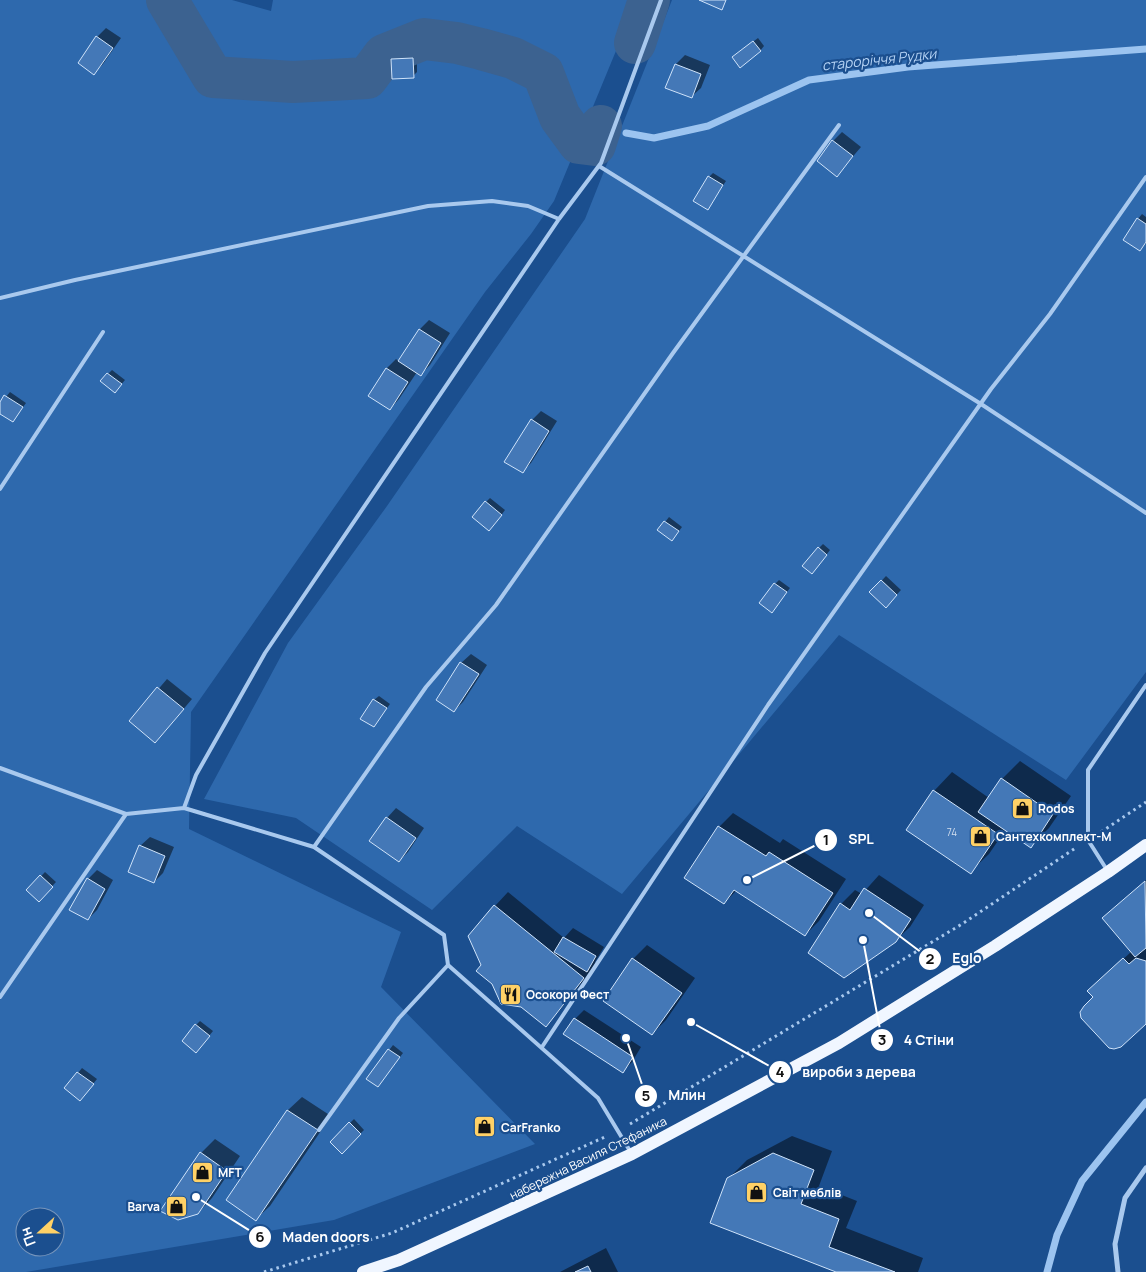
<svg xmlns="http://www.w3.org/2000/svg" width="1146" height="1272" font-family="Manrope,sans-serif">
	<rect width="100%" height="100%" fill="#1b4f8f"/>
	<path fill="#2e69ad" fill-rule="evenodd" d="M0,0H232L271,11L273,0H637L554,201L531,234L485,292L191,712L189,829L401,932L381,987L535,1144L334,1220L26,1272H0ZM25,1217H55V1247H25Z
		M672,0H1146V672L1066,780L839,635L622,894L517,826L432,910L296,818L204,799L288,643L387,506L585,219Z"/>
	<path fill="#0007" d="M106,28L121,38L103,64L94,73L97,37Z
		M758,38L764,46L760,51L738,53Z
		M417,54V72L413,76L392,59L397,55Z
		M685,55L710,65L701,88L691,97L676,64Z
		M842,132L861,147L837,175L833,141Z
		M713,173L726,181L708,208L709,177Z
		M1142,214L1146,217V243L1140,250L1138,219Z
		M429,320L450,333L430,365L421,374L417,372L399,399L390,409L369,395L387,368L396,359L400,362L420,329Z
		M112,370L125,380L119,387L108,374Z
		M10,392L26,403L13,421L0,412V404Z
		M541,411L557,421L531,463L522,472L532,420Z
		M490,498L505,510L494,525L486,502Z
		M669,517L682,527L676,535L659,530Z
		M823,544L830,550L816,568L819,548Z
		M886,576L901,590L886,606L871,592Z
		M779,580L790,588L772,611L775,584Z
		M471,654L487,665L463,702L454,711L461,663Z
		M167,679L192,699L164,732L131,721Z
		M379,696L390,704L374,726V700Z
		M1020,761L1071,796L1049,828L1031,846L1006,829L989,854L970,872L934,791L952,772L989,798L1002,779Z
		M396,808L424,828L408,852L399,861L370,841L387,818Z
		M733,813L780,843L783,839L846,879L819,921L805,935L737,890L724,903L686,878L719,827Z
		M150,837L174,847L163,873L154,882L140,846Z
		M97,870L113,880L97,910L88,919V879Z
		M45,872L56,882L39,900L28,890Z
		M879,875L924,905L910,927L895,941L841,904L855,890L862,894Z
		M1146,880V1022L1094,997L1103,978L1132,951L1104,918Z
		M508,892L564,938L573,928L604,947L595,962L597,964L559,1011L546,1025L493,983L482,965L495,906Z
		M647,945L695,978L666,1020L652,1034L633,959Z
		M584,1010L641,1047L632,1062L623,1071L575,1019Z
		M200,1021L213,1031L200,1047L196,1025Z
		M393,1045L403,1053L378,1086L368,1078Z
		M82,1068L97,1079L84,1095L66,1088Z
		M302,1097L331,1116L270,1206L256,1219L227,1200L288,1110Z
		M354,1119L364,1130L342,1152L331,1142Z
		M792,1136L832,1151L819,1186L857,1201L846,1228L923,1258L918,1272H840L728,1179L747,1160Z
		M215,1139L240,1156L212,1198L198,1213L201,1153Z
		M606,1248L618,1272H560Z"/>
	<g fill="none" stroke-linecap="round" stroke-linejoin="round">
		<path stroke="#9cc4f0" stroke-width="7" d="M626,133L654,138L708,126L809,80L908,67L1146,49
			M1047,1272L1057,1235L1082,1181L1146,1102"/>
		<path stroke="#3c6290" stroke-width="42" d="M167,0L213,77L293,82L367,78L384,55L424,39L457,43L481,49L513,58L543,73L560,117L579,143L595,145L601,126
			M635,43L649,0"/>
	</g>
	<path fill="#4478b7" stroke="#cfe3fa" d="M699,0H726L722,10Z
		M96,36L113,48L94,75L78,63Z
		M753,41L761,51L740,68L732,57Z
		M413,58L414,78L392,79L391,59Z
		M675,64L701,74L692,98L665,88Z
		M832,140L853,156L837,177L817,161Z
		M708,176L723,185L708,210L693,201Z
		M1137,218L1146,224V242L1140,251L1123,240Z
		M419,329L441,343L421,376L398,361Z
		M386,368L408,382L390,410L368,396Z
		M107,373L122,384L115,393L100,381Z
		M4,395L23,407L13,422L0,414V402Z
		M531,419L549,431L523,473L504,462Z
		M485,501L502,515L489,531L472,517Z
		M664,521L679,531L672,541L657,530Z
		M818,547L827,555L812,574L802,566Z
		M881,580L897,595L886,608L869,592Z
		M774,583L787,592L772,613L759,603Z
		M460,662L479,674L454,712L436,700Z
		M157,687L184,709L155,743L129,721Z
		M373,699L387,708L374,727L360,719Z
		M1001,778L1053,814L1031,848L978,812Z
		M933,790L998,834L971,874L906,830Z
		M386,817L416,838L399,862L369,841Z
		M718,826L766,856L769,852L833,893L805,936L734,890L724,904L684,878Z
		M139,845L165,856L154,883L128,872Z
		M40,875L53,887L39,902L26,890Z
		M87,878L105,889L88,920L69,910Z
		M1145,881L1146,948L1135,957L1102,918Z
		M864,888L911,919L896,942L844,978L808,953L840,903L850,910Z
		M494,905L584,978L546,1027L521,1007L501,1004L492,984L476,971L481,965L468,936Z
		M563,937L596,956L587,972L554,952Z
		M632,958L682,993L652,1035L603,1001Z
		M1123,958L1129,964L1136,958L1146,961V1024L1121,1047L1114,1049L1109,1048L1081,1018L1080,1012L1084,1006L1093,997L1087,991Z
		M574,1018L633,1057L623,1073L563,1034Z
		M195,1024L210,1036L196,1053L182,1041Z
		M388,1049L400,1057L378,1087L366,1079Z
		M77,1072L94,1084L80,1101L64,1088Z
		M287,1110L318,1130L256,1221L226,1200Z
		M349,1122L361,1134L342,1154L330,1142Z
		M200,1152L227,1171L198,1214L178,1220L160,1211Z
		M773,1153L814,1170L801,1204L839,1219L829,1247L895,1272H836L710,1223L727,1178Z
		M588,1266L591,1272H575Z"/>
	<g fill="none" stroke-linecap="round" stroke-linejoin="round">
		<path stroke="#a9c9ee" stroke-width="3" stroke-dasharray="2.5 4" stroke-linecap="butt" d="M1101,832L1146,802
			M630,1124L962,924L1077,847
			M264,1272L392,1233L607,1136"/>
		<path stroke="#a9c9ee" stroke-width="4" d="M599,166L981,404L1146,513
			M0,298L75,280L428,206L492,201L528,206L559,219
			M0,489L103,332
			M0,768L126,814L184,808L314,847L444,935L448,965L598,1098L630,1151
			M184,808L196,775L265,653L559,219L601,163L661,0
			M314,847L426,687L496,605L673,353L839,125
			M1107,870L1088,840V770L1146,685
			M0,997L126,814
			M542,1047L768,705L991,389L1050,314L1146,177
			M319,1130L399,1018L448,965"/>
		<path stroke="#a9c9ee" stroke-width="5" d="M1118,1272L1115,1244L1125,1198L1146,1168"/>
		<path stroke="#f0f6ff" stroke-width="12" d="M363,1272L399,1260L632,1154L839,1043L995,946L1108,872L1146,845"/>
	</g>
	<defs>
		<symbol id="shop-square" viewBox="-11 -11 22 22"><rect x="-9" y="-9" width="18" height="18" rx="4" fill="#ffd166" stroke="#1b4f8f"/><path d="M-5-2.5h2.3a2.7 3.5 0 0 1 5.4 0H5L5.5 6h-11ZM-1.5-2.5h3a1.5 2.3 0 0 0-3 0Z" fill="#111"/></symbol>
		<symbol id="restaurant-square" viewBox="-11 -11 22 22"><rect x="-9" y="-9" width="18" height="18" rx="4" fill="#ffd166" stroke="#1b4f8f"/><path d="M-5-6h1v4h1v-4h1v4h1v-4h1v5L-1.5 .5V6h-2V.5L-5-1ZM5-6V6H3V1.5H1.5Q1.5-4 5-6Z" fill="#111"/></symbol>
	</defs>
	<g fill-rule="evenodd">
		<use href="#shop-square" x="1010" y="796" width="25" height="25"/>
		<use href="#shop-square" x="968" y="824" width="25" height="25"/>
		<use href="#restaurant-square" x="498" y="982" width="25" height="25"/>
		<use href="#shop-square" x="472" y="1114" width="25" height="25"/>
		<use href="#shop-square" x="190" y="1160" width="25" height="25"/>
		<use href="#shop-square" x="744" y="1180" width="25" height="25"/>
		<use href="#shop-square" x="164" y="1194" width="25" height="25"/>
	</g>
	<g text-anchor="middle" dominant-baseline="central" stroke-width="4.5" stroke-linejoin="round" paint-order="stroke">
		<g font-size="10" fill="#d0dded">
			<text x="952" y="832">74</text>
		</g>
		<g font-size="12" font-weight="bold" fill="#fff" stroke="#1b4f8f" text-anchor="start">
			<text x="1038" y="808">Rodos</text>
			<text x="996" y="836">Сантехкомплект-М</text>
			<text x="526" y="994">Осокори Фест</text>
			<text x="501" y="1127">CarFranko</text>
			<text x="218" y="1172">MFT</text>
			<text x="773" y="1192">Світ меблів</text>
			<text x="160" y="1206" text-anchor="end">Barva</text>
		</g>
		<g font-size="12" fill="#fff" stroke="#1b4f8f">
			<text transform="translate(588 1158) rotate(-26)">набережна Василя Стефаника</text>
		</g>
		<g font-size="14" font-style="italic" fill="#b5d3f5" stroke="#1b4f8f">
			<text transform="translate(879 59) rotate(-6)">староріччя Рудки</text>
		</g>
	</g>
	<path fill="none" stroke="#fff" stroke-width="2" d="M747 880L826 840M869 913L930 959M863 940L882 1040M691 1022L780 1072M626 1038L646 1096M196 1197L260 1237"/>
	<g fill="#fff" stroke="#1b4f8f" stroke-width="2">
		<circle cx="747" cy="880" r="5"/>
		<circle cx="869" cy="913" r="5"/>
		<circle cx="863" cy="940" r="5"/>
		<circle cx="691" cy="1022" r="5"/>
		<circle cx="626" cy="1038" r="5"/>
		<circle cx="196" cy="1197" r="5"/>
		<circle cx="826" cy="840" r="12"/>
		<circle cx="930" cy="959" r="12"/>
		<circle cx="882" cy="1040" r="12"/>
		<circle cx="780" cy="1072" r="12"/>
		<circle cx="646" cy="1096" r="12"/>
		<circle cx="260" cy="1237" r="12"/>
	</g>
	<g font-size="15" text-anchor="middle" font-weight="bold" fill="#111">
		<text x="826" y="845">1</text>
		<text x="930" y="964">2</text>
		<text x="882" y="1045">3</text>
		<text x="780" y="1077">4</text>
		<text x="646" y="1101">5</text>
		<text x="260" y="1242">6</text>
	</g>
	<g font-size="14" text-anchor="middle" font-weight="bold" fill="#fff" stroke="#1b4f8f" stroke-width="4.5" stroke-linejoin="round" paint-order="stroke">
		<text x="861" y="844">SPL</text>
		<text x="967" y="963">Eglo</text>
		<text x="929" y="1045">4 Стіни</text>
		<text x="859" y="1077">вироби з дерева</text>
		<text x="687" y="1100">Млин</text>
		<text x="326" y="1242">Maden doors</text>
	</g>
	<g transform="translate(40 1232) rotate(249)"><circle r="24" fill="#1b4f8f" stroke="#7695bc"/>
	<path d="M0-4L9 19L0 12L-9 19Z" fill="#ffd166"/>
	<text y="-8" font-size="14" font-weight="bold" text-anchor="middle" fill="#ffffff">Пн</text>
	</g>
</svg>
